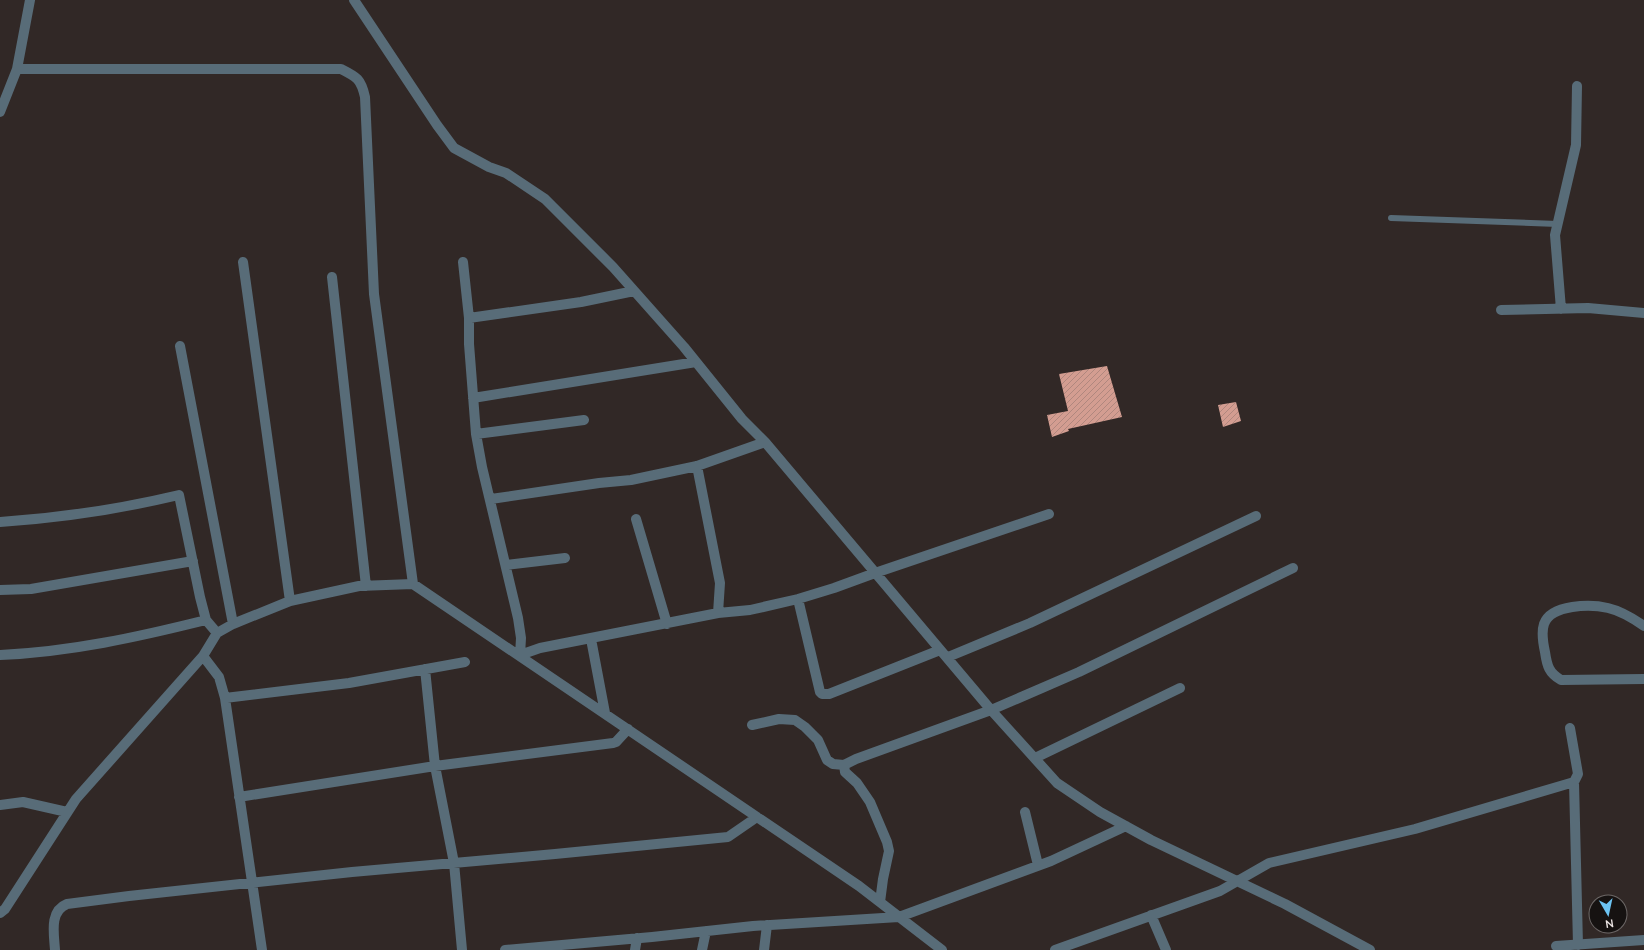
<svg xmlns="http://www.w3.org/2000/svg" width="1644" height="950" font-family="Mulish,sans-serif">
	<defs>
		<pattern id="building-hatch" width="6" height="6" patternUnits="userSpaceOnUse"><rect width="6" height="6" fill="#d39d91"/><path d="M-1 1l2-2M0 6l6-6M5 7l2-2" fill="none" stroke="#b0877e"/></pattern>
	</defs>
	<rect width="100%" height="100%" fill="#312826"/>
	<path fill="url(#building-hatch)" d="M1107,366L1122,417L1068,429L1069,431L1052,437L1047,415L1068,411L1059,374Z
		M1236,402L1241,421L1223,427L1218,405Z"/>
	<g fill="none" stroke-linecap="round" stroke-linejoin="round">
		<path stroke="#586c78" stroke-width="6" d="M1391,218L1558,224"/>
		<path stroke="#586c78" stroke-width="10" d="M354,0L437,125L454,148L489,167L506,173L545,199L613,267L684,347L742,419L765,442L991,710L1057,783L1100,812L1151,840L1285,904L1370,950
			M17,69H341C357,77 361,79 365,97L374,294L413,584
			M0,112L17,69L30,0
			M243,262L290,601
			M463,262L469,318V344L476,434L482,467L518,618L521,638L520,655L540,648L718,613L750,610L798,599L834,588L875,573L1049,514
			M332,277L366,586
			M1561,309L1555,235L1576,145L1577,86
			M1501,310L1588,308L1644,313
			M469,318L581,302L634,291
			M180,346L233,624
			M473,398L696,362
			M476,434L584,420
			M697,466L720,583L718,613
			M491,499L599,483L631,480L697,466L765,442
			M636,519L667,624
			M0,522C60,518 120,509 179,495L200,597L206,620
			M506,565L565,558
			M0,590L31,589L193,561
			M798,599L820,692L822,694H829L940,650
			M1644,626C1634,619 1621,611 1608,608C1591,604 1551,604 1544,624C1541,633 1543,643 1545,652C1547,666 1549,673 1561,680L1644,679
			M591,639L605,713
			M0,655C70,652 138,637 206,620L217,633
			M203,656L219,677L225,698L262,950
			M948,657L1030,623L1256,516
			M425,669L435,766L454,863L462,950
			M225,698L349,683L465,662
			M752,725L779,719L795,720L805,727L818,740L827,760L833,764L844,765L845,772L857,783L870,802L887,842L889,851L883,879L880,902
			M1035,758L1180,688
			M844,765L856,759L991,710L1079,672L1293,568
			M1574,782L1578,945
			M239,797L435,766L613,743L616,742L628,729
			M0,805L23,802L67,812
			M1025,812L1038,865
			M0,913L5,909L76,799L203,656L217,633L233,624L290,601L359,586L413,584L859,886L942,950
			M1151,915L1166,950
			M1556,946L1644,940
			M55,950C54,934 49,911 67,904L129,896L352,872L555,854L728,837L757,817
			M505,950L652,937L753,926L899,917L1051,861L1126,826
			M635,950L637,938
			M702,950L706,931
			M764,950L767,925
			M1055,950L1220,891L1269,863L1415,829L1574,782L1578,774L1570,728"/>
	</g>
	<g transform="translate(1608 914) rotate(171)"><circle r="19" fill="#161211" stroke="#6c6766"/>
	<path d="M0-3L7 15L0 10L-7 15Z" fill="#6cc3f2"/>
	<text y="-6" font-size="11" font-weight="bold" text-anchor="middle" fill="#ede6e5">N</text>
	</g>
</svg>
